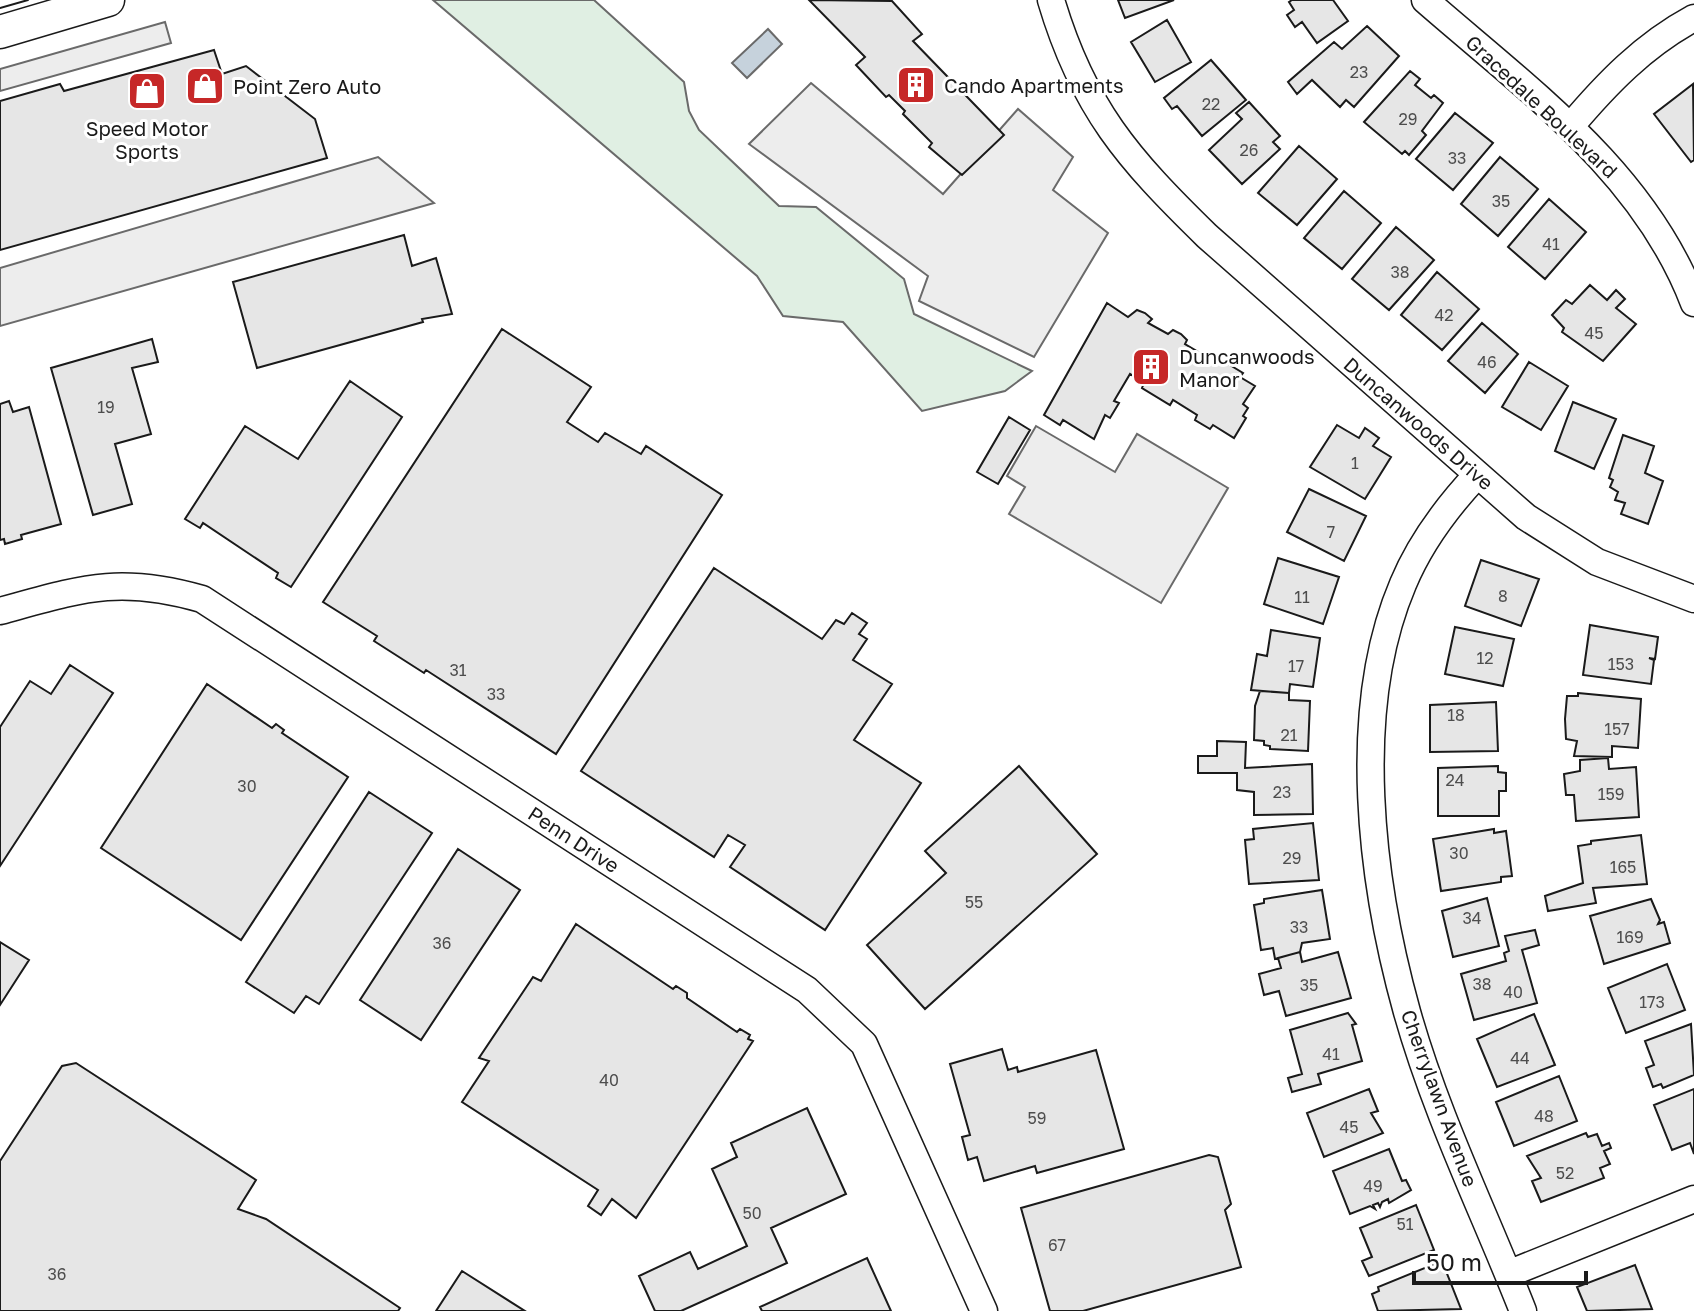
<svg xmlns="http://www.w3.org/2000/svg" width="1694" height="1311" font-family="'Golos Text',sans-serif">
	<rect width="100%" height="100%" fill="#fff"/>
	<path fill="#e0efe3" stroke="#6a6a6a" stroke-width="2" d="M433,0H594L684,82L689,111L699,130L779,206L816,207L904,279L914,314L1032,371L1005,391L922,411L843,322L783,316L757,276Z"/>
	<path fill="#ededed" stroke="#6a6a6a" stroke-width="2" d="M165,22L171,43L0,91V69Z
		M811,83L943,194L1018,109L1073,157L1053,190L1108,233L1034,357L919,301L928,276L749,144Z
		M378,157L434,203L0,326V268Z
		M1036,426L1115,472L1137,434L1228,488L1161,603L1009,514L1025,487L1007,476Z"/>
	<path fill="#c6d2dc" stroke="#6a6a6a" stroke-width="2" d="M768,29L782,44L747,78L732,63Z"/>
	<path fill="#e6e6e6" stroke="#1a1a1a" stroke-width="2" d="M809,0L892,1L922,34L913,41L1004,135L962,175L929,147L932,143L903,114L905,111L889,95L886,97L856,65L865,57Z
		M1118,0H1174L1125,18Z
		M1292,0H1333L1348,21L1317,43L1302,22L1295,27L1287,15L1294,10L1289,2Z
		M1167,20L1191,62L1155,82L1131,42Z
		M1367,26L1399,56L1354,107L1346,100L1340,107L1312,80L1297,94L1288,82L1334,42L1342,49Z
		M214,50L222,74L246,66L315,119L327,158L0,250V101L60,84L64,91Z
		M1211,60L1246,100L1202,136L1177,106L1172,109L1164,98Z
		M1410,71L1420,79L1415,85L1431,98L1434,95L1443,103L1422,131L1426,135L1409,155L1405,151L1402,154L1364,122Z
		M1693,84L1694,160L1691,162L1654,114Z
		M1249,102L1280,136L1273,142L1280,149L1242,184L1209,150L1242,119L1236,113Z
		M1455,113L1493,143L1453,190L1416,159Z
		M1299,146L1337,179L1297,225L1258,193Z
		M1500,157L1538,189L1498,236L1461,204Z
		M1344,191L1381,223L1342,269L1304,238Z
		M1549,199L1586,232L1545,279L1508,247Z
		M1396,227L1434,260L1389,310L1352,279Z
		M404,235L412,266L436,258L452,314L422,319L423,322L257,368L233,282Z
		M1437,272L1479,309L1442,350L1401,315Z
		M1590,285L1607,300L1616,290L1625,299L1616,308L1636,324L1603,361L1562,332L1564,328L1552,315L1566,300L1572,304Z
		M1107,303L1128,317L1137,310L1145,313L1152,319L1148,323L1168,334L1173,330L1181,334L1187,340L1185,344L1212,360L1215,356L1243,373L1240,377L1255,386L1243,404L1248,408L1243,416L1246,418L1234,438L1213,425L1210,429L1195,420L1197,415L1173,400L1170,405L1142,388L1144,383L1130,374L1114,401L1119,403L1110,418L1105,415L1094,439L1063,420L1060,425L1044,415Z
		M1482,323L1518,354L1485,393L1448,361Z
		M502,329L591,387L567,422L598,442L605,433L641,454L646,446L722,495L556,754L426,670L424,673L374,641L377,636L323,602Z
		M152,339L158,362L132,368L151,434L115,444L132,504L93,515L51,368Z
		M1529,362L1568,386L1541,430L1502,407Z
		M350,381L402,417L291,587L276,578L278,573L203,523L200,528L185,519L245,426L298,459Z
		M9,401L13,412L29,407L61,524L21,535L22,539L5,544L4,539L0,540V404Z
		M1573,402L1616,419L1594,469L1555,451Z
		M1009,417L1030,430L998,484L977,472Z
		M1337,425L1359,438L1365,428L1379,438L1373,446L1391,457L1365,499L1310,467Z
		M1623,435L1654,446L1645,473L1663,481L1648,524L1621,514L1625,503L1615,500L1618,492L1610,487L1613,480L1609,478Z
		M1309,489L1366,516L1344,561L1287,532Z
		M1278,558L1339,577L1323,624L1264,604Z
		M1481,560L1539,579L1521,626L1465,606Z
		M714,568L822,639L836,620L844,624L852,613L867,623L859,634L867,639L853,660L892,684L854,740L921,783L825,930L730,867L745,845L728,835L714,857L581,771Z
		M1590,625L1658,637L1655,659L1649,658L1654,660L1651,684L1583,675Z
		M1455,627L1514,639L1503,686L1445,674Z
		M1271,630L1320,638L1313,687L1290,684L1289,693L1251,690L1257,654L1267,656Z
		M70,665L113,693L0,866V727L30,681L51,694Z
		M207,684L272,728L276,724L284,730L282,733L348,777L241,940L101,848Z
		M1260,691L1289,693V700L1310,701L1308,751L1270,749V746L1264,745V741L1254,740L1255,706Z
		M1578,693L1641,699L1638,748L1612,746V757L1574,756L1577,741L1566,739L1565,719L1567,696H1578Z
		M1496,702L1498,751L1430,752V705Z
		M1217,741L1246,742L1245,768L1312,764L1313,814L1254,815V792L1237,790V773H1198V756H1217Z
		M1608,758L1609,769L1636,767L1639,817L1576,821L1574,795H1566L1564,774L1580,771V760Z
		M1019,766L1097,854L925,1009L867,945L946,873L925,851Z
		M1498,766V772L1506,773V791H1499V816H1438V768Z
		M369,792L432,833L319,1004L306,996L294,1013L246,982Z
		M1313,823L1319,880L1249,884L1245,840L1254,839L1253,829Z
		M1494,829V833L1506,831L1512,876L1501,877V882L1441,891L1433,839Z
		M1641,835L1647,884L1593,888L1596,903L1548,911L1545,896L1583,883L1578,846L1591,844V841Z
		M458,849L520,890L421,1040L360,1000Z
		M1322,890L1330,939L1302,943L1300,952L1275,959L1273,948L1261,950L1254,905L1264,903V899Z
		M1487,898L1499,946L1453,957L1442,911Z
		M1651,899L1660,920L1658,924L1664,922L1670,943L1604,964L1590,916Z
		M576,924L673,989L676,986L687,993V998L737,1032L740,1029L750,1035L748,1039L753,1041L636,1218L612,1199L601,1215L588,1206L598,1190L462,1102L489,1061L479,1058L533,977L541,981Z
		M1535,930L1539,945L1522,950L1537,1003L1474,1020L1461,974L1506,961L1504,953L1509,951L1505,936Z
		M0,942L29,960L0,1005Z
		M1300,952L1302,962L1338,952L1351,998L1286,1016L1279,991L1264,995L1259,974L1281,968L1278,958Z
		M1667,964L1685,1010L1626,1033L1608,988Z
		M1348,1013L1356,1024L1352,1025L1362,1061L1318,1074L1321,1084L1292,1092L1288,1078L1302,1074L1290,1030Z
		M1534,1014L1555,1065L1497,1087L1477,1039Z
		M1691,1024L1694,1075L1663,1088L1661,1084L1653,1087L1646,1068L1654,1065L1645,1041Z
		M1002,1049L1008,1070L1017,1067L1018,1072L1096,1050L1124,1149L1037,1173L1035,1166L984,1181L977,1157L968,1160L962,1137L970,1135L950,1064Z
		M76,1063L256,1180L238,1209L266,1219L400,1308L398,1311H0V1161L62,1066Z
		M1559,1076L1577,1121L1514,1146L1496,1102Z
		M1369,1089L1378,1111L1371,1113L1383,1133L1324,1157L1307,1113Z
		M1694,1089V1154L1690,1143L1672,1150L1654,1105Z
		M807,1108L846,1194L771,1228L787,1263L681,1311H655L639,1276L690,1252L698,1269L747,1246L712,1169L737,1157L731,1143Z
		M1586,1133L1588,1137L1597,1134L1602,1146L1609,1143L1611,1148L1604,1151L1610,1164L1600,1168L1604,1178L1541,1202L1532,1181L1541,1178L1527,1156Z
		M1389,1149L1402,1181L1406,1180L1411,1190L1389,1203L1388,1199L1382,1202L1380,1207L1378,1203L1373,1205L1375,1209L1370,1206L1350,1214L1333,1171Z
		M1209,1155L1218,1157L1231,1204L1225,1210L1241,1267L1083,1311H1050L1021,1208Z
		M1416,1205L1434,1250L1369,1276L1362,1261L1372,1257L1360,1228Z
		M867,1258L891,1311H762L760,1307Z
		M1442,1261L1461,1309L1378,1311L1372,1294L1379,1291L1378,1287Z
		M1635,1265L1652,1309L1587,1311L1577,1287Z
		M462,1271L525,1311H436Z"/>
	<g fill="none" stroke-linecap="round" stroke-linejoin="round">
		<defs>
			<path id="minor" d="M1051,0C1083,108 1128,159 1207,236L1526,517L1597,562L1694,599
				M1425,0C1528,90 1644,172 1694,303
				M1570,127C1607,83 1644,45 1694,18
				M1477,475C1447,507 1420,543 1403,584C1349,711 1371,883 1407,1012C1436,1115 1484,1212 1523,1311
				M0,611C81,589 118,575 202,599L807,990L864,1044L984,1311
				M1508,1274L1694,1199"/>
			<path id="major" d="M0,32L108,0"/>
		</defs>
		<use href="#minor" stroke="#1a1a1a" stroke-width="29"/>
		<use href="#major" stroke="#1a1a1a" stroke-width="35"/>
		<use href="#minor" stroke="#fff" stroke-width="26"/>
		<use href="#major" stroke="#fff" stroke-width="32"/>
		<path stroke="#1a1a1a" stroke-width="2" d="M0,8L28,0"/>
	</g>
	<defs>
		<symbol id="building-square" viewBox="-11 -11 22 22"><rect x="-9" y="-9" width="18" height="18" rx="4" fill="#c62828" stroke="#fff"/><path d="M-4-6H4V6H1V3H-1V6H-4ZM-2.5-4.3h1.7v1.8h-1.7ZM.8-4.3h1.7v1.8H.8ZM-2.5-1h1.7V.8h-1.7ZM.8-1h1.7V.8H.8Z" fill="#fff"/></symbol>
		<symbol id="shop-square" viewBox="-11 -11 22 22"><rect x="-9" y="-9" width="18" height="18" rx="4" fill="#c62828" stroke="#fff"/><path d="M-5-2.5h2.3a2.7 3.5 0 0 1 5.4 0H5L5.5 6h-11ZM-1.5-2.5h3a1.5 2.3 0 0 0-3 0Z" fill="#fff"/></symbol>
	</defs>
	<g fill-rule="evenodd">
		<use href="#building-square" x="894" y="63" width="44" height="44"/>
		<use href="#shop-square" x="183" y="64" width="44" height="44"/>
		<use href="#shop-square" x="125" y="69" width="44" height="44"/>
		<use href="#building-square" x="1129" y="345" width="44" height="44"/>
	</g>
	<g text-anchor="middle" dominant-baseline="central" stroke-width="6" stroke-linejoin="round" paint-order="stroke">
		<g font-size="16" fill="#4d4d4d">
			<text x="1359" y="72">23</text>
			<text x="1211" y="104">22</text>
			<text x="1408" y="119">29</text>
			<text x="1249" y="150">26</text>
			<text x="1457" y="158">33</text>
			<text x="1501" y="201">35</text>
			<text x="1551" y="244">41</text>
			<text x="1400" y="272">38</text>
			<text x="1444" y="315">42</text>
			<text x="1594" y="333">45</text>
			<text x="1487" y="362">46</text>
			<text x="106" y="407">19</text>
			<text x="1355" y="463">1</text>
			<text x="1331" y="532">7</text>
			<text x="1503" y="596">8</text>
			<text x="1302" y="597">11</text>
			<text x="1485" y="658">12</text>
			<text x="1621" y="664">153</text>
			<text x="1296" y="666">17</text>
			<text x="458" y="670">31</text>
			<text x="496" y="694">33</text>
			<text x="1456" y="715">18</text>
			<text x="1617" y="729">157</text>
			<text x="1289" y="735">21</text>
			<text x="1455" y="780">24</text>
			<text x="247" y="786">30</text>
			<text x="1282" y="792">23</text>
			<text x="1611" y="794">159</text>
			<text x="1459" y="853">30</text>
			<text x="1292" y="858">29</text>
			<text x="1623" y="867">165</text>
			<text x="974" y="902">55</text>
			<text x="1472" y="918">34</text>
			<text x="1299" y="927">33</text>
			<text x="1630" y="937">169</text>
			<text x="442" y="943">36</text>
			<text x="1482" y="984">38</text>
			<text x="1309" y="985">35</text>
			<text x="1513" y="992">40</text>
			<text x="1652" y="1002">173</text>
			<text x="1331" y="1054">41</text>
			<text x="1520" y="1058">44</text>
			<text x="609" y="1080">40</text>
			<text x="1544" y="1116">48</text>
			<text x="1037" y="1118">59</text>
			<text x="1349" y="1127">45</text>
			<text x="1565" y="1173">52</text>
			<text x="1373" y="1186">49</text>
			<text x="752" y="1213">50</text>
			<text x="1405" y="1224">51</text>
			<text x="1057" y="1245">67</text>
			<text x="57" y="1274">36</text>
		</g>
		<g font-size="20" fill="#1a1a1a" stroke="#fff" text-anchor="start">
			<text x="944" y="85">Cando Apartments</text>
			<text x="233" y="86">Point Zero Auto</text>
			<text x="147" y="128" text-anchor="middle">Speed Motor<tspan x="147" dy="23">Sports</tspan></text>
			<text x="1179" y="356">Duncanwoods<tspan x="1179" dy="23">Manor</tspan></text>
		</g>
		<g font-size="20" fill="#1a1a1a" stroke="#fff">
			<text transform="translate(1542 106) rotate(43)">Gracedale Boulevard</text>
			<text transform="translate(1419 423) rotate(41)">Duncanwoods Drive</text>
			<text transform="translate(574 839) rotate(33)">Penn Drive</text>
			<text transform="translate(1440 1098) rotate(70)">Cherrylawn Avenue</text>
		</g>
	</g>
	<path d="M1414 1271v12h172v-12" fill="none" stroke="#1a1a1a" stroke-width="4"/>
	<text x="1426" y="1271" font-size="24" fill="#1a1a1a" stroke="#ffffff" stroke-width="6" paint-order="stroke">50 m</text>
</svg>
